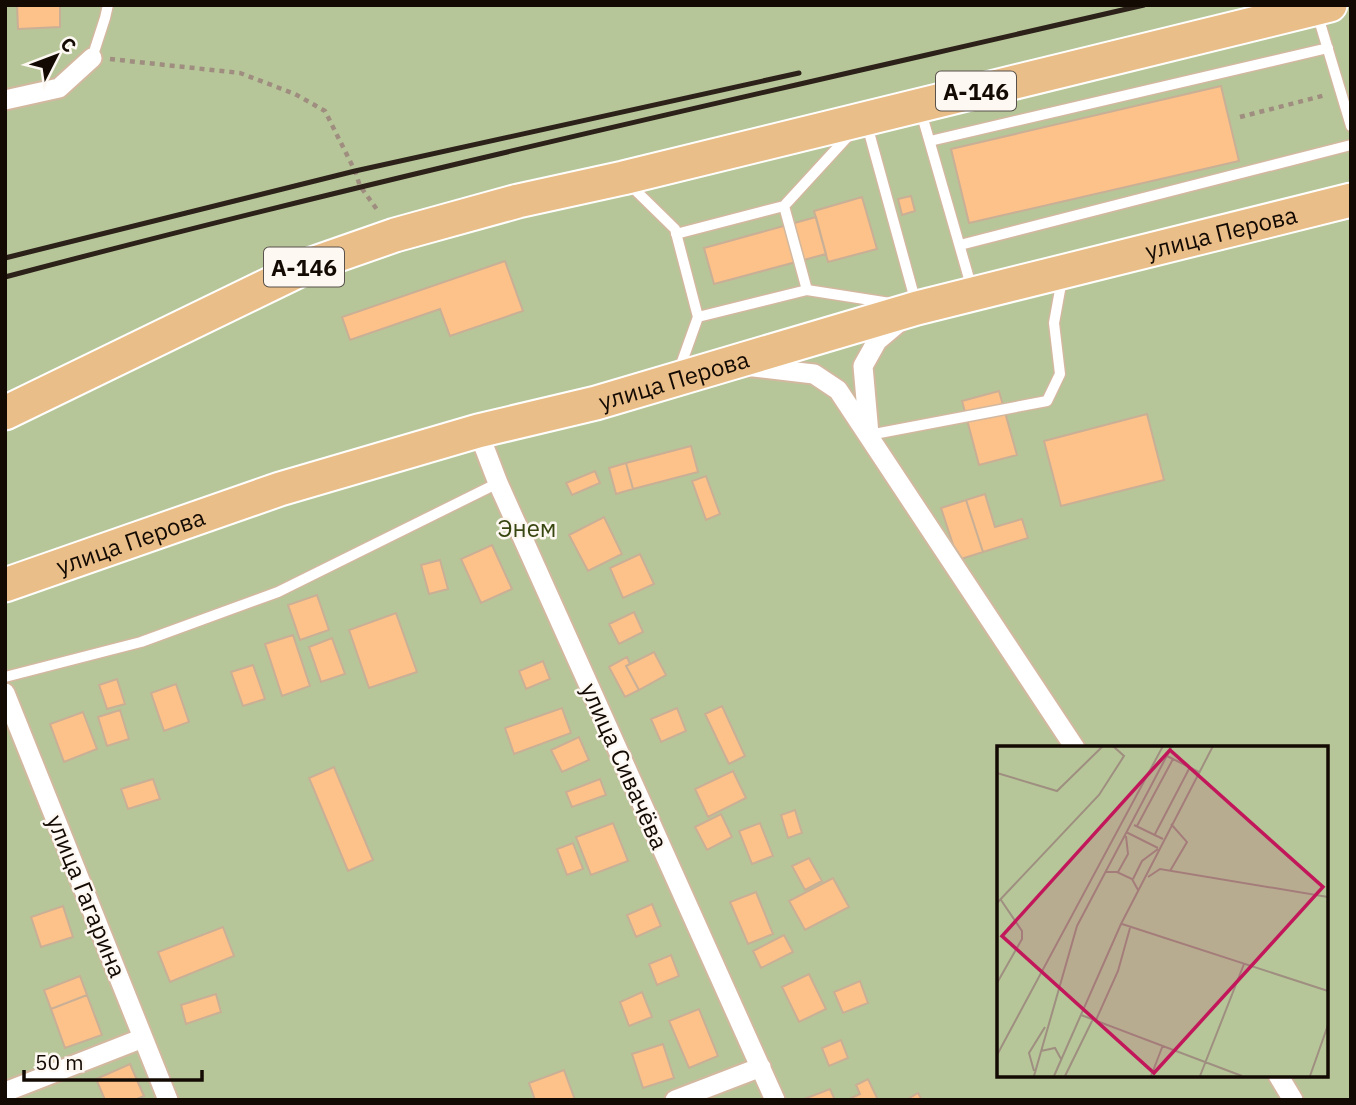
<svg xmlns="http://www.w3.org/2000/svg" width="1356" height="1105" font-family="'IBM Plex Sans',sans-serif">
	<rect width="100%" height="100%" fill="#fde7d3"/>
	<path fill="#b7c699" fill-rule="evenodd" d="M5,5H1351V1100H5ZM999,748H1326V1075H999Z"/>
	<path fill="#fcc289" stroke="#c9af96" stroke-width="2" d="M17,5H60V27L18,29Z
		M1221,86L1239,161L969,223L951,149Z
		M911,196L915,211L902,215L898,199Z
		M862,197L877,249L828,262L814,211Z
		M816,217L826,254L714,284L704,248Z
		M505,261L523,311L450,336L440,309L350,340L342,317Z
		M999,391L1017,455L979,465L962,401Z
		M1147,414L1164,480L1061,506L1044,441Z
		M691,446L698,472L633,489L626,463Z
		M626,463L633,489L616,494L609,468Z
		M595,471L600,483L572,495L566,483Z
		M706,476L720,514L706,520L692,481Z
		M985,494L995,527L1022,519L1028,538L983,552L966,500Z
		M966,500L983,552L958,560L941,508Z
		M604,517L622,554L588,571L569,535Z
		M492,545L512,589L481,603L461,559Z
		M640,554L654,584L623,598L610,568Z
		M440,560L448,589L429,594L421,565Z
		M317,595L329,630L300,640L288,605Z
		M634,612L643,632L619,644L609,624Z
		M396,613L417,672L369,688L349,630Z
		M293,635L310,686L282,696L265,644Z
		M332,638L345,674L321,682L309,647Z
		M654,652L666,675L639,690L626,666Z
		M627,657L630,664L626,666L639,690L625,697L609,667Z
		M543,661L550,679L526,689L519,671Z
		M253,665L265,699L243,706L231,672Z
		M117,679L125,704L107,709L99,685Z
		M176,684L189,722L164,731L151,693Z
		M722,706L745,756L729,764L705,714Z
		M562,708L571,733L514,754L505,728Z
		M677,708L686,731L661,742L651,719Z
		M120,710L129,739L107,746L98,717Z
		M83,712L97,749L64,762L50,724Z
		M579,737L589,760L562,772L551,750Z
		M334,767L373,860L348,871L309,778Z
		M733,771L746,798L708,817L695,789Z
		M153,779L160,799L128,809L121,789Z
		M600,779L606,795L572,807L566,792Z
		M795,810L802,833L788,838L781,815Z
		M721,814L732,837L707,850L695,827Z
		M613,823L628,861L591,875L576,837Z
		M760,823L773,856L752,864L739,831Z
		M573,843L583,869L567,875L557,849Z
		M809,858L822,881L805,890L792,866Z
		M833,878L849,907L805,930L789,901Z
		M756,892L773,934L748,944L730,902Z
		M652,904L661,926L636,937L627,915Z
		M63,906L73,937L41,947L31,917Z
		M223,927L234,956L170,982L158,952Z
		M784,935L793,952L761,968L753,951Z
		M671,955L679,976L657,985L649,964Z
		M809,974L826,1009L799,1022L782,987Z
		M80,976L87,995L51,1009L44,990Z
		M860,981L868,1003L843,1013L834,992Z
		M642,992L652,1017L629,1026L620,1002Z
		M216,994L221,1012L186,1024L181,1005Z
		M87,995L102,1035L65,1048L51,1009Z
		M699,1009L718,1056L689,1068L669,1021Z
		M841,1040L848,1058L829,1066L822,1048Z
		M663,1044L674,1078L643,1088L632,1054Z
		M130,1064L144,1096L135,1100H105L96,1079Z
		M564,1070L575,1100H535L529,1083Z
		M868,1079L878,1100H847L860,1094L856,1085Z
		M830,1089L835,1100L804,1099Z
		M918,1093L922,1100H906Z"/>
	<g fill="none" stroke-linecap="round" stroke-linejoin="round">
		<defs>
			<path id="service" d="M1317,13L1351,126
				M92,58L105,18L108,5
				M921,112L972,289
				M867,125L916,303
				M930,141L1328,48
				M628,183L675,229L698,317L678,373
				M784,206L807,290
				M676,234L784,206L851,133
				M960,245L1351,145
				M698,317L807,290L890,303
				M869,435L1047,401L1060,374L1054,323L1062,279
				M5,677L141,642L278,592L498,483"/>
			<path id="minor" d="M5,100L59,88L92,58
				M745,366L814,374L838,390L1075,748
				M478,431L498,483L775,1100
				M869,434L863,366L877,341L903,319
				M5,693L168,1100
				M1278,1075L1293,1100
				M5,1092L143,1038
				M675,1100L761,1067"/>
			<g id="trunk">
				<path d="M5,413L312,264L395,235L518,201L623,178L1330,5"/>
				<path id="s1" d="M5,585L280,489L478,431L596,403L917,308L1351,200"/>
			</g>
		</defs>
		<use href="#service" stroke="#d3b8a0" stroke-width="13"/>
		<use href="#minor" stroke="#d3b8a0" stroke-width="23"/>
		<use href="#trunk" stroke="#fff" stroke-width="37"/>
		<path stroke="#9f8e80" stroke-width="4.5" stroke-dasharray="5 5" stroke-linecap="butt" d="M110,59L240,73L295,94L325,111L355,171L360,186L378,211
			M1240,117L1326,95"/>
		<use href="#service" stroke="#fff" stroke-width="10"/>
		<use href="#minor" stroke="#fff" stroke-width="19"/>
		<use href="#trunk" stroke="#eabe88" stroke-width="33"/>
		<path stroke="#2d221a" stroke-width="5" d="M5,258L355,171L799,73
			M5,277C382,177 763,93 1144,5"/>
	</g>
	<g text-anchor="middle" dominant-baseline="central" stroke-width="5" stroke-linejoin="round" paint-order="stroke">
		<g fill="#fdf8f2" stroke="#59514b" stroke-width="2">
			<rect x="936" y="71.5" width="80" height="39" rx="5"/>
			<rect x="264" y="247.5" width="80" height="39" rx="5"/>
		</g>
		<g font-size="23" font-weight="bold" fill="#130a03">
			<text x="976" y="91">А-146</text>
			<text x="304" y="267">А-146</text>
		</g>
		<g font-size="24" fill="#130a03" stroke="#fdf8f2">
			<text stroke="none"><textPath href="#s1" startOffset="1267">улица Перова</textPath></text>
			<text stroke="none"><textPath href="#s1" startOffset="700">улица Перова</textPath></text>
			<text stroke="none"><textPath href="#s1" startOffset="133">улица Перова</textPath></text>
			<text transform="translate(625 766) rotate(66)">улица Сивачёва</text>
			<text transform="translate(87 896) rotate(68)">улица Гагарина</text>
		</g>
		<g font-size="24" fill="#384611" stroke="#fdf8f2">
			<text x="527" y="528">Энем</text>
		</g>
	</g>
	<g transform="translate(997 746)">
		<rect width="331" height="331" fill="#fde7d3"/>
		<path d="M0,0H331V330H0Z" fill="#b7c699"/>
		<path fill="none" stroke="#9f8f80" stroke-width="2" d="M170,10L202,26M0,27L60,45L106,0M137,79L166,93M140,80L176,13M129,86L161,102M158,88L193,21M173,125L190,96L174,78M108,126H120L135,133L141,144M121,126L131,108L129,90M151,131L163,123L331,151M136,133L145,115L161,103M0,157L102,49L127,10L116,0M125,178L331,245M0,237L25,193V185L4,154M84,269L245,330M99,274L121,225L133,182M44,305L58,302L64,313M0,309L166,0M37,325L32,307L48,281M37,330L80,180L175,0M57,330L124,178L216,0M68,330L96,273M154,330L166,299M203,330L247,218M313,330L331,279"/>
		<path fill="#c2185b" fill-opacity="0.15" stroke="#c2185b" stroke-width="3.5" d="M173,4L326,141L157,327L5,190Z"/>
		<rect width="331" height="331" fill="none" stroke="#130a03" stroke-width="3.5"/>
	</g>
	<rect width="1356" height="1105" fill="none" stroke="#130a03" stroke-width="14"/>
	<g transform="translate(56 56) rotate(48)" stroke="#fdf8f2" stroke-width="5" paint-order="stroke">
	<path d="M0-5L12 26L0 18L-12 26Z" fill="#130a03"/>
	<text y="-10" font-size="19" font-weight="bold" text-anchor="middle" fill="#130a03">С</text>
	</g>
	<path d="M24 1070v10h178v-10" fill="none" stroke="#130a03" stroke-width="3.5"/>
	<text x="35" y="1070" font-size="21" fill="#130a03" stroke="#fdf8f2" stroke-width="5" paint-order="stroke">50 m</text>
</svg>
